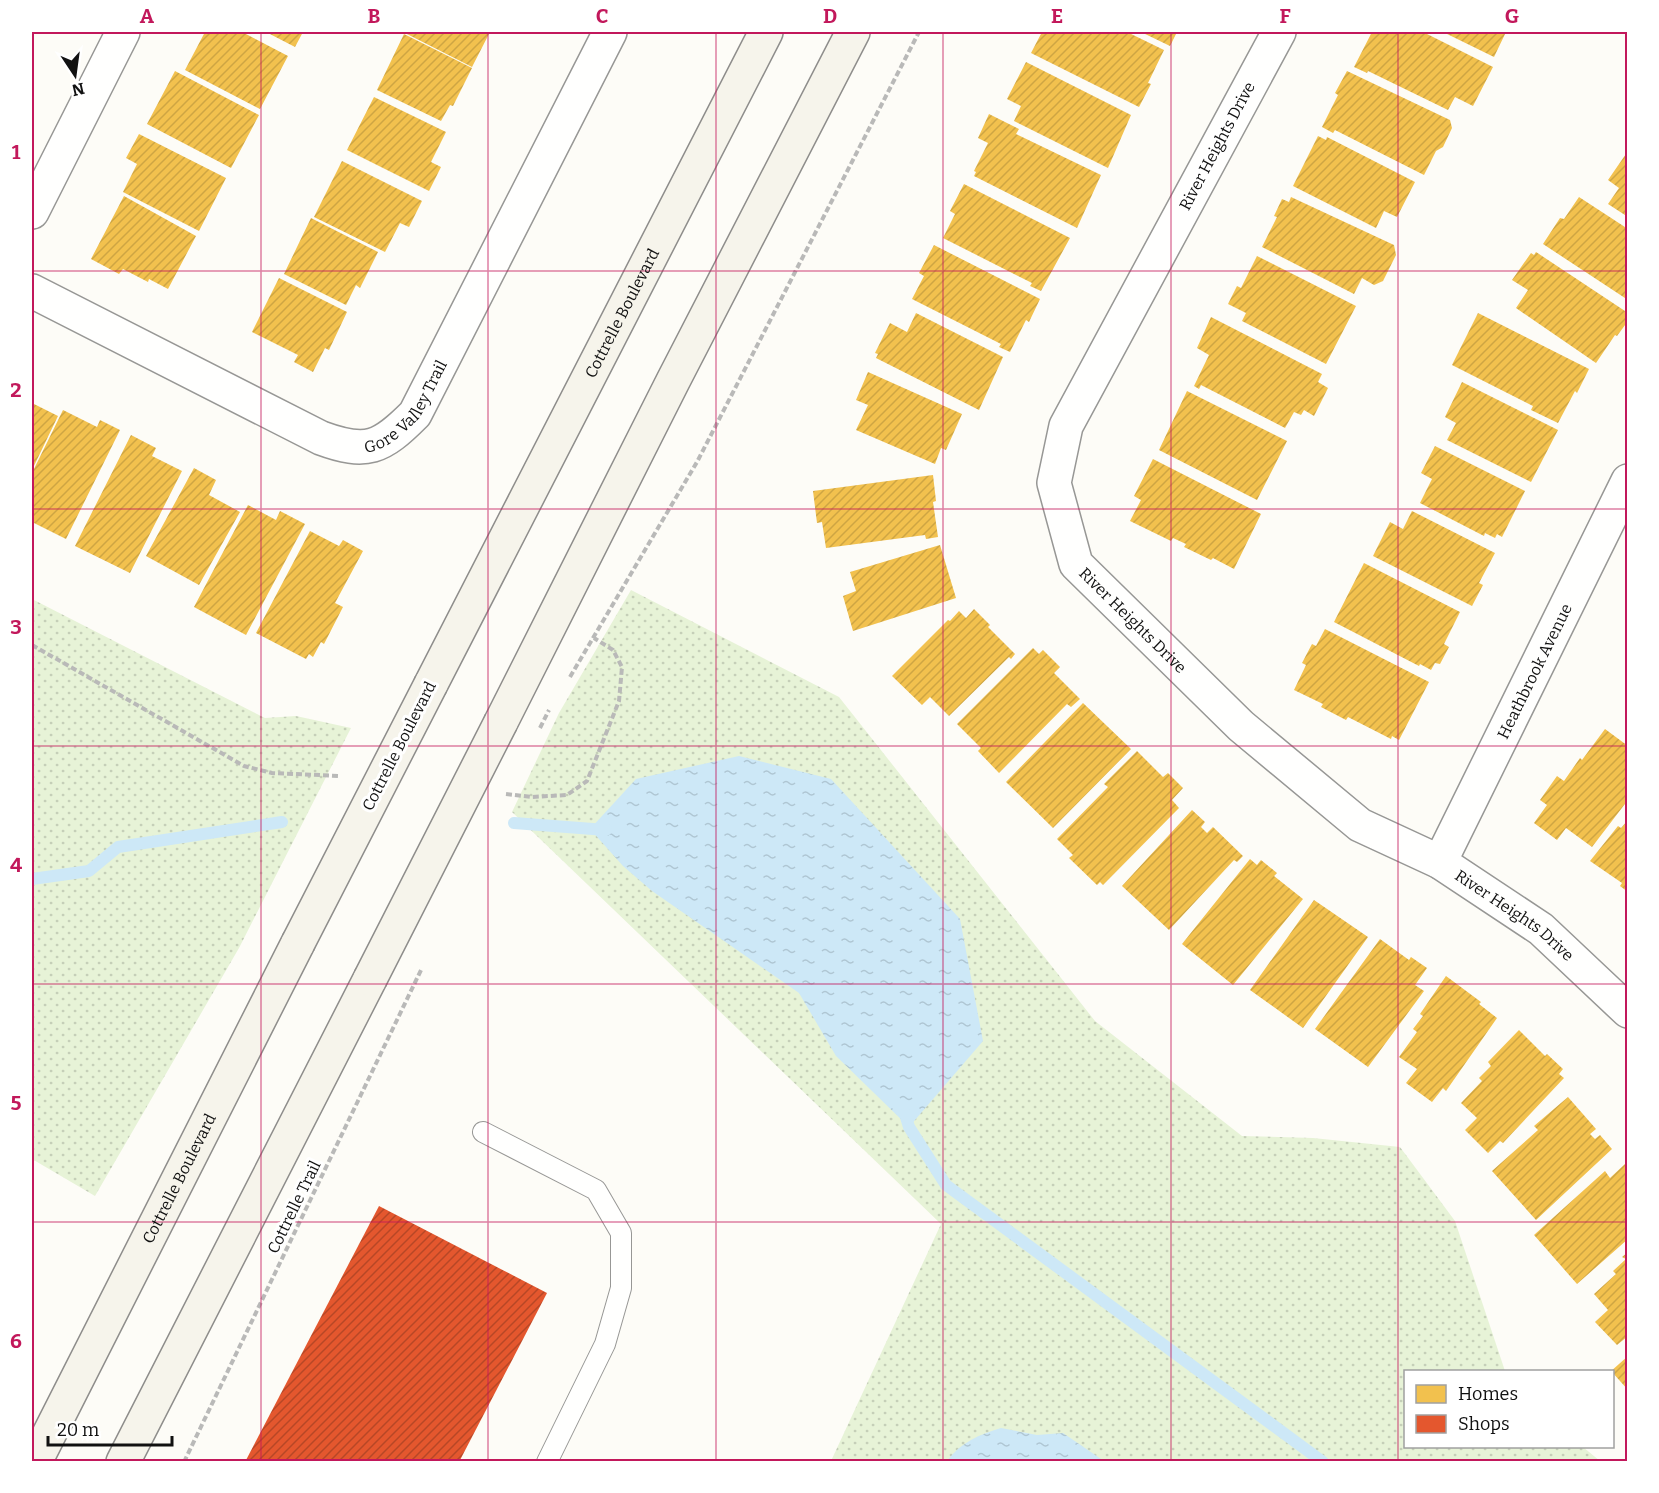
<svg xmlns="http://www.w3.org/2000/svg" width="1659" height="1493" font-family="Bitter,serif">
	<defs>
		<pattern id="park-dots" width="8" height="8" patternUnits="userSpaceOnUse" patternTransform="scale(1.5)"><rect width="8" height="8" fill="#e7f3d7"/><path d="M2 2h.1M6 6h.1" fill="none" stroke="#c5cfb8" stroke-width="1.8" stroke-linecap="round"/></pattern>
		<pattern id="water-ripples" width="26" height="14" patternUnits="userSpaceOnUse" patternTransform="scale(1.5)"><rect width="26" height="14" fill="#cde8f7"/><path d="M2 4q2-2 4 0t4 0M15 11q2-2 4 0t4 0" fill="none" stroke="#afc6d3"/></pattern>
		<pattern id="homes-hatch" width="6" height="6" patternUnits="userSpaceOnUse" patternTransform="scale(1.5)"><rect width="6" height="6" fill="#f2c14e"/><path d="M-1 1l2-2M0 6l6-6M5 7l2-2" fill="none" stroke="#cea543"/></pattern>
		<pattern id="shops-hatch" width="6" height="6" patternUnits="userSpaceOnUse" patternTransform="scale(1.5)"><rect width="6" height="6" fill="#e4572e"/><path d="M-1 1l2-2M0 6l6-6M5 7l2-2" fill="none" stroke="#b74726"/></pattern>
	</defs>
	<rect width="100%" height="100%" fill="#fdfcf7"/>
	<path fill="url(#park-dots)" d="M631,590L839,697L1095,1021L1242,1136L1313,1138L1400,1147L1455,1221L1505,1371L1406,1372V1446L1583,1447L1600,1461H831L941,1224L512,812L559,713Z
		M32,599L265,718L296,716L351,728L239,948L95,1196L32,1159Z"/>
	<path fill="url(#water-ripples)" d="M739,756L831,779L960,919L983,1041L909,1127L836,1056L799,993L652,891L623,866L590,829L636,779Z
		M1001,1428L1037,1435L1063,1433L1104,1461H947C960,1443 980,1434 1001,1428Z"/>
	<path fill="url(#homes-hatch)" d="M205,32H242L288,56L260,109L185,70Z
		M266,32H303L295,47Z
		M403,32H490L472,67Z
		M1042,32H1118L1123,34L1124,32H1127L1164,50L1148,83L1151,84L1139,107L1031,53Z
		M1141,32H1177L1170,46Z
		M1372,32H1423L1493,67L1473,106L1455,97L1448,110L1368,71L1367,73L1354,67Z
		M1443,32H1506L1494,57Z
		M404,34L472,68L453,106L450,105L441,121L377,90Z
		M1026,62L1131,115L1108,168L1014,121L1021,106L1007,99Z
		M175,71L259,115L231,168L147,124Z
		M1347,71L1450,120L1452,128L1443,147L1436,151L1424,175L1335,130L1333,133L1322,127L1338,95L1335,93Z
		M374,97L446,132L431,162L441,167L429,191L347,150Z
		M989,114L1019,129L1016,134L1101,175L1077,228L974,176L976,172L974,171L988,143L978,138Z
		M139,134L226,178L199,231L123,192L137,164L126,158Z
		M1318,136L1326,140L1327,137L1415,182L1397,217L1384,211L1376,228L1293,186Z
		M1628,151V217L1608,204L1619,188L1608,180Z
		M342,161L422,201L409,227L400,223L385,252L314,217Z
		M964,184L1070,238L1041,291L1030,286L1032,283L943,238L955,214L950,211Z
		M124,196L196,236L168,289L149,279L148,282L123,269L119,274L91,259Z
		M1291,197L1394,245L1396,255L1383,281L1374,285L1362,278L1354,294L1262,247L1277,217L1274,216L1282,199L1289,202Z
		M1579,197L1628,229V300L1543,244L1560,218L1564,219Z
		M311,218L378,252L360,288L356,285L346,305L284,274Z
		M934,245L1040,299L1029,322L1026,320L1010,352L999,347L1001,344L912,299L924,276L919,273Z
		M1536,252L1628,313V321L1617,336L1615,335L1596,363L1516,308L1528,290L1512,280L1531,253L1534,255Z
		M1257,256L1356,306L1326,364L1242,321L1246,313L1228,304L1237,286L1241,288Z
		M279,278L347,312L329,350L325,348L313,372L294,362L298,355L252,332Z
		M916,313L1003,357L979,410L876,358L878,354L875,353L890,323L907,332Z
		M1478,313L1589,369L1577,393L1575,391L1558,423L1531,410L1533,406L1452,365Z
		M1211,317L1322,374L1318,382L1328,388L1314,416L1304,410L1301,415L1294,412L1285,428L1201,385L1199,389L1194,386L1209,355L1197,348Z
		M868,372L962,414L946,450L941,448L935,464L856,430L868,405L856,400Z
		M1462,382L1558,430L1531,482L1447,440L1456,423L1445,417Z
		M1187,391L1287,441L1257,500L1159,450Z
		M32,403L58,416L32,470Z
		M63,410L97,427L100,420L120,430L66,539L32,522V473Z
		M131,435L156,448L152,456L182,471L130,573L75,546Z
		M1435,446L1525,491L1502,537L1497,534L1495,538L1485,533L1484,536L1420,503L1432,479L1421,473Z
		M1153,459L1261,514L1234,569L1213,558L1211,560L1184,547L1186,544L1173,538L1171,541L1130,521L1141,500L1134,496Z
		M194,468L216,480L209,495L240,512L199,585L146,556Z
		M933,475L936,501L933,502L938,537L926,539L925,535L826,548L822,522L817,523L813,491Z
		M248,505L276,520L280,511L305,524L246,635L194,607Z
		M1412,511L1495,553L1479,583L1483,585L1472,606L1373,556L1390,522L1403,529Z
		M310,531L339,546L343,540L363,551L335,603L343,607L324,644L321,642L313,657L309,654L306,659L256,633Z
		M940,545L956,598L853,631L843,596L856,591L850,572Z
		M1364,563L1460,612L1444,644L1449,647L1440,664L1435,663L1431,670L1420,664L1419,666L1334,622Z
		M974,609L990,625L988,627L1015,654L1011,659L1009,657L949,716L930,697L922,705L892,676L948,620L950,621L959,611L966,618Z
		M1325,629L1429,682L1399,740L1392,736L1391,739L1348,717L1346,720L1321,707L1323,704L1294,690L1306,665L1302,663L1312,644L1316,646Z
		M1033,648L1039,654L1043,650L1060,667L1054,673L1080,699L1071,707L1067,704L999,773L978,751L981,748L957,724Z
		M1083,703L1131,749L1053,828L1006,782Z
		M1605,729L1628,746V800L1592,847L1566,828L1557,840L1534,823L1547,805L1540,800L1557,776L1564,781L1580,758L1582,760Z
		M1137,751L1163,777L1168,773L1183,788L1172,800L1179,808L1103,885L1100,882L1097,885L1069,858L1073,855L1057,839L1108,787L1104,784Z
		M1192,810L1205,822L1201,827L1207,833L1213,827L1243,856L1237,862L1234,860L1169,930L1122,886Z
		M1628,820V892L1620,886L1622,883L1590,861L1618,826L1621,828Z
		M1250,859L1257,865L1261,860L1277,873L1274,876L1303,899L1233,985L1182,944Z
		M1314,900L1368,937L1303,1028L1250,990Z
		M1380,939L1409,960L1411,957L1427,968L1415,985L1424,991L1368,1067L1315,1029Z
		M1446,976L1481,1002L1479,1004L1497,1018L1446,1091L1443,1088L1432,1102L1406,1083L1417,1069L1399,1057L1417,1032L1413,1029L1423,1016L1420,1014Z
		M1519,1030L1545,1056L1547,1054L1563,1069L1559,1074L1564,1078L1503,1143L1500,1141L1488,1153L1465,1130L1477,1118L1461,1103L1482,1081L1479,1078L1491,1066L1488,1062Z
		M1568,1097L1596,1129L1590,1134L1595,1139L1600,1135L1612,1149L1536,1220L1492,1171L1538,1130L1534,1126Z
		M1625,1164L1628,1167V1239L1577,1284L1534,1235L1605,1171L1610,1178Z
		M1628,1252V1336L1617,1345L1595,1322L1608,1310L1594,1294L1616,1274L1613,1271L1626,1259L1622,1257Z
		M1628,1356V1390L1612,1372H1610Z"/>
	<path fill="url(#shops-hatch)" d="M379,1206L547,1293L459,1462H245Z"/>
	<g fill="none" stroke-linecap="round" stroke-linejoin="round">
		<path stroke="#cde8f7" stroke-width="12" d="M514,823L606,830
			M32,879L89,871L118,847L282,822
			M905,1114L909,1127L946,1185L1323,1462"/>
		<defs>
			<path id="lane" d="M483,1132L596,1190L621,1233V1288L605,1344L547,1462"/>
			<g id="street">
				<path id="s1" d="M1279,32L1066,426L1054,483L1076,564L1241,726L1360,825L1440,862L1541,929L1628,1011"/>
				<path d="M32,212L123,32"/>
				<path id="s2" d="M32,291L321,438C367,455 381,448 415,414L610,32"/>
				<path id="s3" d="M1440,862L1628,481"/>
			</g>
			<g id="secondary">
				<path id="s4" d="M431,684L766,32"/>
				<path d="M501,722L673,381L853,32"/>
				<path id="s5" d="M35,1462L298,943"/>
				<path d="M123,1462L370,979"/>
			</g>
		</defs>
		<use href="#lane" stroke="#979795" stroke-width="22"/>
		<use href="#street" stroke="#979795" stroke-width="36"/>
		<use href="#secondary" stroke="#8e8d8b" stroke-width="36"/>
		<path stroke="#b9b9b8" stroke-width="4" stroke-dasharray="6 3" stroke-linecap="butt" d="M32,645L244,766L272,773L340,776
			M570,677L697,462L919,32
			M506,794L532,797L567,795L587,781L619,701L622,667L613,650L594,638
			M184,1462L422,968"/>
		<use href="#lane" stroke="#fffffe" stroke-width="20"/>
		<use href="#street" stroke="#fffffe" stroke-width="33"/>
		<use href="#secondary" stroke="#f6f4eb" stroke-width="33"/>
		<defs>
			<path id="secondary-bridge" d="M298,943L431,684
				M370,979L501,722"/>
		</defs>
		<use href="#secondary-bridge" stroke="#8e8d8b" stroke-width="36" stroke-linecap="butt"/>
		<path stroke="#b9b9b8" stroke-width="4" stroke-dasharray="6 3" stroke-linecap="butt" d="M540,728L549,710"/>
		<use href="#secondary-bridge" stroke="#f6f4eb" stroke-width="33"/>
	</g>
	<path fill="none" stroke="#c2185b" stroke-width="1.5" stroke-opacity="0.55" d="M261,32V1462M488,32V1462M716,32V1462M943,32V1462M1171,32V1462M1398,32V1462M32,271H1628M32,509H1628M32,746H1628M32,984H1628M32,1222H1628"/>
	<g text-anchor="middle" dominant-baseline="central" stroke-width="6" stroke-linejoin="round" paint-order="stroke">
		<g font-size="16" fill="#111" stroke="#fff">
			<text transform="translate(1217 146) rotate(-62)">River Heights Drive</text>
			<text stroke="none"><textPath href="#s4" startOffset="417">Cottrelle Boulevard</textPath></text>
			<text stroke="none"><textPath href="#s2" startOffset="429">Gore Valley Trail</textPath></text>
			<text stroke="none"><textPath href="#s1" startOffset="670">River Heights Drive</textPath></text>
			<text stroke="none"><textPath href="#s3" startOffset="213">Heathbrook Avenue</textPath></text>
			<text transform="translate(399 746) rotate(-63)">Cottrelle Boulevard</text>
			<text stroke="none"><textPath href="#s1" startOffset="1156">River Heights Drive</textPath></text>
			<text stroke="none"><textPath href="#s5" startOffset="318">Cottrelle Boulevard</textPath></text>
			<text transform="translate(294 1207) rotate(-64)">Cottrelle Trail</text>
		</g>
	</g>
	<rect width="1659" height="1493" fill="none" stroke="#ffffff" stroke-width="66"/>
	<rect x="1404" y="1370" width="210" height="78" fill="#ffffff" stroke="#a0a0a0" stroke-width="1.5"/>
	<rect x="1416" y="1385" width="30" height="18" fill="#f2c14e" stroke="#a0a0a0" stroke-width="1.5"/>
	<text x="1458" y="1400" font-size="18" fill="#111111">Homes</text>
	<rect x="1416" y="1415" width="30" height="18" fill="#e4572e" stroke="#a0a0a0" stroke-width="1.5"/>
	<text x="1458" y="1430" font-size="18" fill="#111111">Shops</text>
	<g transform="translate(75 75) rotate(167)" stroke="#ffffff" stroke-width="4.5" paint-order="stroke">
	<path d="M0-4.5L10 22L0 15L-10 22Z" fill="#111111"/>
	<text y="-9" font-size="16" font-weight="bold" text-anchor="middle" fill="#111111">N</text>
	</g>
	<path d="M48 1436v9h124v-9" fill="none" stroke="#111111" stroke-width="3"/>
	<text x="57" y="1436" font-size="18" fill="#111111" stroke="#ffffff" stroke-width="4.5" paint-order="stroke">20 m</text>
	<rect x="33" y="33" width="1593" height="1427" fill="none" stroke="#c2185b" stroke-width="2"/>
	<g font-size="20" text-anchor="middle" font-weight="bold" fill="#c2185b">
		<text x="147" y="23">A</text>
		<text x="374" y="23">B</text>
		<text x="602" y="23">C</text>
		<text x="830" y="23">D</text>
		<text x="1057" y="23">E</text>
		<text x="1285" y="23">F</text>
		<text x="1512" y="23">G</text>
		<text x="16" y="159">1</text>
		<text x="16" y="397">2</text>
		<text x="16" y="634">3</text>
		<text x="16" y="872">4</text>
		<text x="16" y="1110">5</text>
		<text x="16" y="1348">6</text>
	</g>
</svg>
